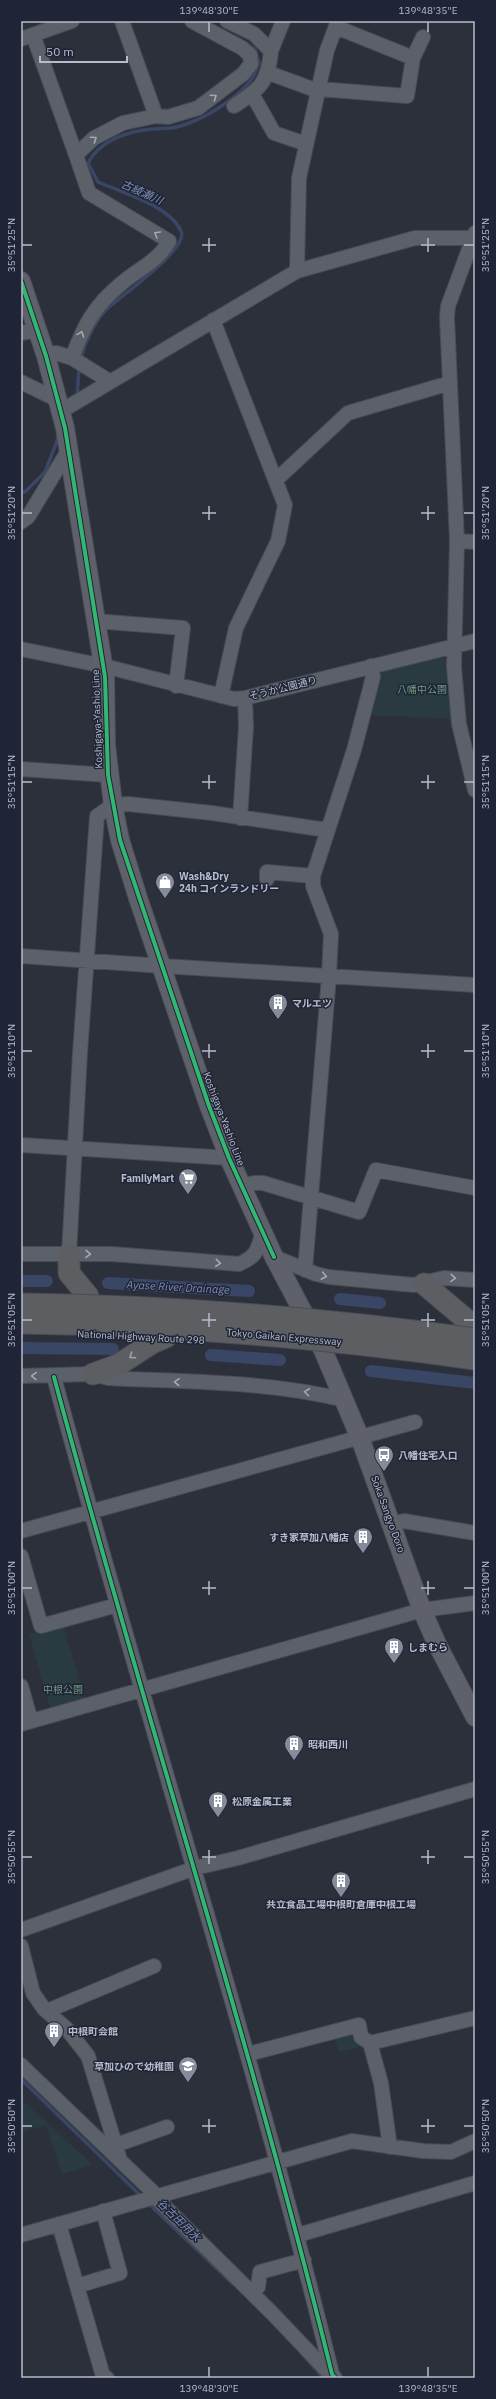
<svg xmlns="http://www.w3.org/2000/svg" width="496" height="2399" font-family="'IBM Plex Sans','Noto Sans JP',sans-serif">
	<rect width="100%" height="100%" fill="#2c303b"/>
	<path fill="#293a41" d="M439,656L447,661L453,719L368,715L380,671Z
		M63,1625L86,1702L51,1712L29,1634Z
		M354,2031L359,2047L339,2052L334,2036Z
		M21,2099L93,2165L62,2174L46,2125L21,2132Z"/>
	<g fill="none" stroke-linecap="round" stroke-linejoin="round">
		<path stroke="#3a4666" stroke-width="3.5" d="M81,359C84,344 94,324 104,312C117,298 190,249 181,231C169,205 123,193 98,182L88,163C100,140 128,131 153,129C161,128 169,129 177,127C201,121 236,100 251,80C255,75 257,68 259,63L255,49L236,37
			M77,398L79,367
			M21,493L25,492L45,472L59,436
			M21,2079L142,2197
			M148,2203L233,2284
			M302,2354L322,2376"/>
		<path stroke="#3a4666" stroke-width="12" d="M21,1281H47
			M108,1283L249,1291
			M340,1299L380,1303
			M21,1348L113,1349
			M211,1355L280,1360
			M371,1371L475,1383"/>
		<defs>
			<path id="minor" d="M122,21L156,116
				M227,21L254,34L271,51C268,83 260,89 234,106
				M336,27L413,58
				M33,35L76,155
				M21,39L72,21
				M271,51L283,21
				M269,73L318,91
				M319,89L407,96L413,58L423,37
				M252,94L274,133L306,144
				M475,233L448,306L447,317L457,541L454,667L459,724L475,790
				M297,271L299,178L327,50L338,21
				M213,320L285,505L278,541L236,628L221,696
				M21,333L38,330
				M46,356L56,353L72,358C84,325 94,306 122,283C138,269 159,261 169,241L89,193L76,155L94,138L123,123L156,116L168,117L198,108L243,74L251,64L250,55L242,48L192,21
				M72,358L109,381
				M21,382L58,400
				M61,409L68,407L297,271L415,238H472
				M276,480L348,413L450,383
				M21,522L28,517L68,451
				M457,541L475,542
				M95,621L183,628L176,686
				M21,649L104,666L234,699L245,698L475,641
				M21,769L108,775
				M240,818L246,727L245,698
				M267,879V872L313,876
				M21,956L162,966L475,985
				M21,1145L229,1158
				M242,1186L254,1183H263L359,1212L376,1170L475,1188
				M21,1254H112L239,1264C257,1256 257,1251 263,1232
				M69,1254L80,1053L97,816L113,805L128,804L212,813L327,830
				M274,1257L316,1274L329,1277L414,1285L444,1278L475,1280
				M305,1270L329,976L331,934L313,886V876L354,750L373,677L371,666
				M21,1376L93,1374L108,1378C187,1382 268,1381 345,1400
				M54,1377C143,1710 250,2039 332,2374L335,2378
				M391,1524L404,1521L475,1533
				M21,1531L415,1422
				M21,1556L41,1626L117,1605
				M21,1686L31,1721
				M21,1724L422,1610L475,1603
				M21,1930L195,1868L238,1858L475,1789
				M21,1946L33,1993L44,2009L67,2029L88,2056L120,2160
				M47,2011L154,1966
				M248,2054L359,2025L361,2037L370,2043
				M21,2065L157,2196
				M116,2145L167,2127
				M390,2147L381,2083L370,2043L475,2018
				M154,2196L272,2313L331,2375
				M59,2224L103,2376L107,2378
				M21,2235L352,2141L423,2151L451,2152L475,2141
				M298,2235L475,2183
				M77,2286L120,2273L103,2211
				M253,2294L258,2287L260,2272L304,2260"/>
			<path id="major" d="M21,281L46,356L65,428L105,677L106,745L113,805L120,840L138,898L209,1106L229,1158L274,1257L323,1350L360,1438L422,1610L437,1644L475,1717"/>
			<path id="highway" d="M69,1254V1273L88,1296
				M424,1284L475,1327
				M93,1374L118,1365L152,1343L166,1337"/>
		</defs>
		<use href="#minor" stroke="#484b54" stroke-width="16"/>
		<use href="#major" stroke="#4a4d58" stroke-width="20"/>
		<use href="#highway" stroke="#494c57" stroke-width="23"/>
		<use href="#minor" stroke="#5c6069" stroke-width="14"/>
		<use href="#major" stroke="#5f616a" stroke-width="18"/>
		<use href="#highway" stroke="#5c5e62" stroke-width="21"/>
		<defs>
			<path id="highway-bridge" d="M21,1304C172,1306 325,1318 475,1339
				M21,1323C173,1325 325,1338 475,1359"/>
		</defs>
		<use href="#highway-bridge" stroke="#494c57" stroke-width="23" stroke-linecap="butt"/>
		<use href="#highway-bridge" stroke="#5c5e62" stroke-width="21"/>
		<defs>
			<path id="cycleway" d="M21,281L46,356L65,428L105,677L108,775L120,840L209,1106L229,1158L274,1257
				M54,1377C143,1710 250,2039 332,2374L335,2378"/>
		</defs>
		<use href="#cycleway" stroke="#1f2536" stroke-width="6"/>
		<use href="#cycleway" stroke="#33b770" stroke-width="4"/>
	</g>
	<defs><path id="oneway-chevron" d="M-2-3.5L2.5 0L-2 3.5" fill="none" stroke-width="1.6" stroke-linecap="round" stroke-linejoin="round"/></defs>
	<g stroke="#a5a9b7">
		<use href="#oneway-chevron" transform="translate(214 97) rotate(-35)"/>
		<use href="#oneway-chevron" transform="translate(94 139) rotate(-35)"/>
		<use href="#oneway-chevron" transform="translate(157 234) rotate(-150)"/>
		<use href="#oneway-chevron" transform="translate(81 334) rotate(-70)"/>
		<use href="#oneway-chevron" transform="translate(88 1254) rotate(1)"/>
		<use href="#oneway-chevron" transform="translate(218 1263) rotate(5)"/>
		<use href="#oneway-chevron" transform="translate(324 1276) rotate(11)"/>
		<use href="#oneway-chevron" transform="translate(453 1278) rotate(2)"/>
		<use href="#oneway-chevron" transform="translate(34 1376) rotate(-179)"/>
		<use href="#oneway-chevron" transform="translate(177 1382) rotate(-177)"/>
		<use href="#oneway-chevron" transform="translate(307 1392) rotate(-172)"/>
	</g>
	<use stroke="#a0a4b1" href="#oneway-chevron" transform="translate(132 1356) rotate(146)"/>
	<path fill="none" stroke="#b7bbcb" stroke-width="1.5" d="M209,22V32M428,22V32M209,238V252M428,238V252M22,245H32M202,245H216M421,245H435M464,245H474M209,506V520M428,506V520M22,513H32M202,513H216M421,513H435M464,513H474M209,775V789M428,775V789M22,782H32M202,782H216M421,782H435M464,782H474M209,1044V1058M428,1044V1058M22,1051H32M202,1051H216M421,1051H435M464,1051H474M209,1313V1327M428,1313V1327M22,1320H32M202,1320H216M421,1320H435M464,1320H474M209,1581V1595M428,1581V1595M22,1588H32M202,1588H216M421,1588H435M464,1588H474M209,1850V1864M428,1850V1864M22,1857H32M202,1857H216M421,1857H435M464,1857H474M209,2119V2133M428,2119V2133M22,2126H32M202,2126H216M421,2126H435M464,2126H474M209,2367V2377M428,2367V2377"/>
	<defs>
		<symbol id="shop-pin" viewBox="-11 -11 22 30"><path d="M0 17L-7.5 6A9.5 9.5 0 1 1 7.5 6Z" fill="#868a99" stroke="#1f2536"/><path d="M-5-2.5h2.3a2.7 3.5 0 0 1 5.4 0H5L5.5 6h-11ZM-1.5-2.5h3a1.5 2.3 0 0 0-3 0Z" fill="#fff"/></symbol>
		<symbol id="building-pin" viewBox="-11 -11 22 30"><path d="M0 17L-7.5 6A9.5 9.5 0 1 1 7.5 6Z" fill="#868a99" stroke="#1f2536"/><path d="M-4-6H4V6H1V3H-1V6H-4ZM-2.5-4.3h1.7v1.8h-1.7ZM.8-4.3h1.7v1.8H.8ZM-2.5-1h1.7V.8h-1.7ZM.8-1h1.7V.8H.8Z" fill="#fff"/></symbol>
		<symbol id="supermarket-pin" viewBox="-11 -11 22 30"><path d="M0 17L-7.5 6A9.5 9.5 0 1 1 7.5 6Z" fill="#868a99" stroke="#1f2536"/><path d="M-6-5.5h2.5l.6 2H6L4.5 2H-2.5L-4.4-4H-6ZM-1.5 3.2a1.3 1.3 0 1 0 .1 0ZM3 3.2a1.3 1.3 0 1 0 .1 0Z" fill="#fff"/></symbol>
		<symbol id="bus-pin" viewBox="-11 -11 22 30"><path d="M0 17L-7.5 6A9.5 9.5 0 1 1 7.5 6Z" fill="#868a99" stroke="#1f2536"/><path d="M-5-6H5V4H4V6H2V4H-2V6H-4V4H-5ZM-3.5-4V0h7V-4ZM-3.5 1.2v1.5H-2V1.2ZM2 1.2v1.5H3.5V1.2Z" fill="#fff"/></symbol>
		<symbol id="school-pin" viewBox="-11 -11 22 30"><path d="M0 17L-7.5 6A9.5 9.5 0 1 1 7.5 6Z" fill="#868a99" stroke="#1f2536"/><path d="M0-5L7-2L0 1L-7-2ZM-4 1L0 2.5L4 1V4Q0 6-4 4Z" fill="#fff"/></symbol>
	</defs>
	<g fill-rule="evenodd">
		<use href="#shop-pin" x="154" y="871" width="22" height="30"/>
		<use href="#building-pin" x="267" y="992" width="22" height="30"/>
		<use href="#supermarket-pin" x="177" y="1167" width="22" height="30"/>
		<use href="#bus-pin" x="373" y="1444" width="22" height="30"/>
		<use href="#building-pin" x="352" y="1526" width="22" height="30"/>
		<use href="#building-pin" x="383" y="1636" width="22" height="30"/>
		<use href="#building-pin" x="283" y="1733" width="22" height="30"/>
		<use href="#building-pin" x="207" y="1790" width="22" height="30"/>
		<use href="#building-pin" x="330" y="1870" width="22" height="30"/>
		<use href="#building-pin" x="43" y="2020" width="22" height="30"/>
		<use href="#school-pin" x="177" y="2055" width="22" height="30"/>
	</g>
	<g text-anchor="middle" dominant-baseline="central" stroke-width="3" stroke-linejoin="round" paint-order="stroke">
		<g font-size="10" fill="#b7bbcb" stroke="#1f2536">
			<text transform="translate(283 688) rotate(-14)">そうか公園通り</text>
			<text transform="translate(97 719) rotate(-92)">Koshigaya-Yashio Line</text>
			<text transform="translate(224 1119) rotate(69)">Koshigaya-Yashio Line</text>
			<text transform="translate(141 1337) rotate(3)">National Highway Route 298</text>
			<text transform="translate(284 1337) rotate(5)">Tokyo Gaikan Expressway</text>
			<text transform="translate(388 1514) rotate(70)">Soka Sangyo Doro</text>
		</g>
		<g font-size="10" fill="#6e9c80" stroke="#1f2536">
			<text x="422" y="689">八幡中公園</text>
			<text x="63" y="1689">中根公園</text>
		</g>
		<g font-size="10" font-weight="bold" fill="#b7bbcb" stroke="#1f2536" text-anchor="start">
			<text x="179" y="876">Wash&amp;Dry<tspan x="179" dy="12">24h コインランドリー</tspan></text>
			<text x="292" y="1003">マルエツ</text>
			<text x="174" y="1178" text-anchor="end">FamilyMart</text>
			<text x="398" y="1455">八幡住宅入口</text>
			<text x="349" y="1537" text-anchor="end">すき家草加八幡店</text>
			<text x="408" y="1647">しまむら</text>
			<text x="308" y="1744">昭和西川</text>
			<text x="232" y="1801">松原金属工業</text>
			<text x="341" y="1904" text-anchor="middle">共立食品工場中根町倉庫中根工場</text>
			<text x="68" y="2031">中根町会館</text>
			<text x="174" y="2066" text-anchor="end">草加ひので幼稚園</text>
		</g>
		<g font-size="11" font-style="italic" fill="#7e8db2" stroke="#1f2536">
			<text transform="translate(142 192) rotate(24)">古綾瀬川</text>
			<text transform="translate(178 1287) rotate(3)">Ayase River Drainage</text>
			<text transform="translate(179 2220) rotate(44)">谷古田用水</text>
		</g>
	</g>
	<rect width="496" height="2399" fill="none" stroke="#1f2536" stroke-width="44"/>
	<path d="M40 56v6h87v-6" fill="none" stroke="#b7bbcb" stroke-width="2"/>
	<text x="46" y="56" font-size="12" fill="#b7bbcb" stroke="#1f2536" stroke-width="3" paint-order="stroke">50 m</text>
	<rect x="22" y="22" width="452" height="2355" fill="none" stroke="#b7bbcb" stroke-width="1.5"/>
	<g font-size="10" text-anchor="middle" fill="#b7bbcb">
		<text x="209" y="14">139°48'30"E</text>
		<text x="428" y="14">139°48'35"E</text>
		<text transform="translate(11 245) rotate(-90)" y="4">35°51'25"N</text>
		<text transform="translate(485 245) rotate(-90)" y="4">35°51'25"N</text>
		<text transform="translate(11 513) rotate(-90)" y="4">35°51'20"N</text>
		<text transform="translate(485 513) rotate(-90)" y="4">35°51'20"N</text>
		<text transform="translate(11 782) rotate(-90)" y="4">35°51'15"N</text>
		<text transform="translate(485 782) rotate(-90)" y="4">35°51'15"N</text>
		<text transform="translate(11 1051) rotate(-90)" y="4">35°51'10"N</text>
		<text transform="translate(485 1051) rotate(-90)" y="4">35°51'10"N</text>
		<text transform="translate(11 1320) rotate(-90)" y="4">35°51'05"N</text>
		<text transform="translate(485 1320) rotate(-90)" y="4">35°51'05"N</text>
		<text transform="translate(11 1588) rotate(-90)" y="4">35°51'00"N</text>
		<text transform="translate(485 1588) rotate(-90)" y="4">35°51'00"N</text>
		<text transform="translate(11 1857) rotate(-90)" y="4">35°50'55"N</text>
		<text transform="translate(485 1857) rotate(-90)" y="4">35°50'55"N</text>
		<text transform="translate(11 2126) rotate(-90)" y="4">35°50'50"N</text>
		<text transform="translate(485 2126) rotate(-90)" y="4">35°50'50"N</text>
		<text x="209" y="2392">139°48'30"E</text>
		<text x="428" y="2392">139°48'35"E</text>
	</g>
</svg>
